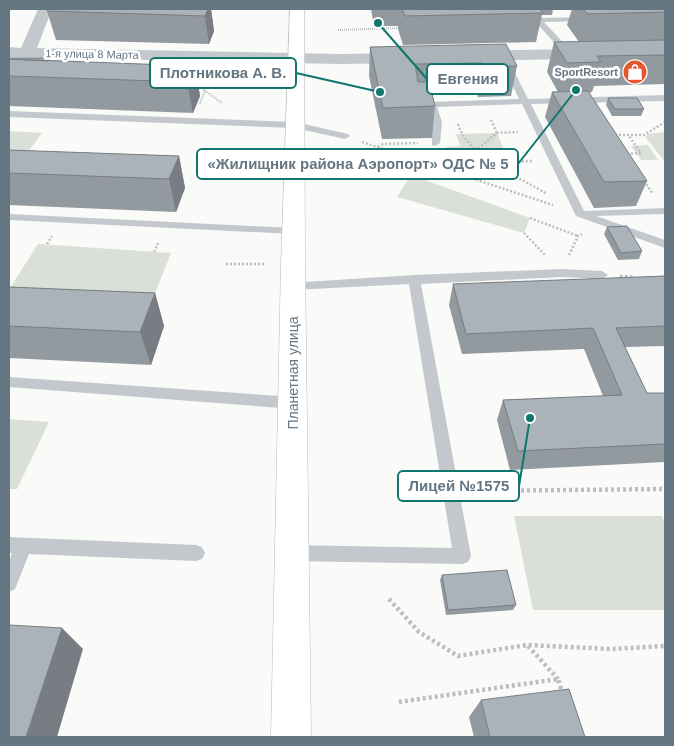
<svg xmlns="http://www.w3.org/2000/svg" width="674" height="746" font-family="Arial,sans-serif">
	<rect width="100%" height="100%" fill="#fafaf8"/>
	<path fill="#dadfd7" d="M9,131L42,133L26,155L9,154Z
		M665,132V162L646,138L647,134Z
		M497,133L509,162L451,163L446,147L460,146L456,134Z
		M648,145L658,160H641L631,146Z
		M411,175L530,218L524,233L397,197Z
		M38,244L171,253L153,298L10,288Z
		M9,419L49,422L17,489H9Z
		M514,516H662L665,523V610H533Z"/>
	<g fill="none" stroke-linecap="round" stroke-linejoin="round">
		<defs>
			<path id="secondary" d="M290,9H304L305,264L311,737H271L281,264Z"/>
		</defs>
		<use href="#secondary" stroke="#b3babf" stroke-width="1"/>
		<path stroke="#bbbfc2" stroke-width="2" stroke-dasharray="1 1" stroke-linecap="butt" d="M338,30L400,28
			M197,85L222,103
			M200,104L205,90"/>
		<path stroke="#bbbfc2" stroke-width="2.5" stroke-dasharray="2 2" stroke-linecap="butt" d="M491,120L497,133
			M458,124C467,156 519,177 547,194
			M615,135H644L665,122
			M362,142L553,205
			M378,147L383,144L418,143
			M451,151H475
			M475,151L497,133L518,132
			M483,154L509,162L533,161
			M627,154L641,153L629,136
			M644,181L653,194
			M530,218L578,236
			M524,233L545,255
			M47,244L52,236
			M154,252L158,243
			M569,255L578,236L582,234
			M226,264H264"/>
		<path stroke="#bbbfc2" stroke-width="3" stroke-dasharray="2.5 2.5" stroke-linecap="butt" d="M620,276L634,277"/>
		<path stroke="#bbbfc2" stroke-width="4.5" stroke-dasharray="3 3" stroke-linecap="butt" d="M473,491L665,489
			M389,599L419,632L458,656L527,645L611,649L665,646
			M528,646L558,679
			M399,702L558,679L562,692"/>
		<path fill="#c3c8cc" fill-rule="evenodd" d="M590,17V21H587L544,22L572,52V56H566L534,20L538,18Z
			M504,63L511,65L528,99L665,95V101L531,104L584,211L665,208V214L596,216L665,240V248L576,216L522,104L437,107L442,122L440,143L435,146L432,145V122L428,104L429,102L519,99L503,65Z
			M9,111L295,122L348,134L350,136L345,139L295,128L9,117Z
			M9,214L293,228L299,231L293,234L9,220Z
			M562,269L602,271L608,275L602,279L562,277L421,284L471,556L468,562L462,564L291,561L285,559L282,553L285,547L291,545L452,548L409,284L293,290L287,286L289,283L414,275Z
			M9,377L294,397L299,399L301,403L299,407L294,409L9,387Z
			M9,537L196,545L202,547L205,553L202,559L196,561L29,554L15,589L9,592V562L12,553H9Z"/>
		<path fill="#c3c8cc" fill-rule="evenodd" d="M38,9H52L37,48L340,54L406,53L412,55L414,58L412,61L406,63L340,64L9,57V47L21,48Z
			M665,47V57L474,61L468,59L466,56L468,53L474,51Z"/>
		<use href="#secondary" fill="#fff" fill-rule="evenodd"/>
	</g>
	<path fill="#929a9f" d="M49,9H211L214,31L209,44L56,40L47,11Z
		M371,9H553L552,15H542L536,42L403,45L398,29V26H374Z
		M572,9H665V84L594,86L592,92L588,93L647,181L636,206L594,208L545,117L552,92H558L547,72L554,42H579L567,25Z
		M370,47L517,66L511,96L478,97L477,93L432,94L435,106L432,138L382,139L369,76Z
		M49,58L50,61L195,66L200,96L193,113L9,106V59Z
		M608,98L644,109L641,116H612L606,105Z
		M9,150L179,156L185,188L176,212L9,205Z
		M607,227L642,251L639,259L618,260L604,234Z
		M665,276V346L625,347L647,393H665V462L510,470L497,420L503,400L603,396L584,349L462,354L449,305L453,284Z
		M9,287L155,293L164,326L151,365L9,358Z
		M442,575L516,605L513,610L446,615L440,580Z
		M481,700L585,737H474L469,717Z"/>
	<path fill="#777d82" d="M208,9H211L214,31L209,44L205,16Z
		M195,66L200,96L193,113L187,82Z
		M179,156L185,188L176,212L169,179Z
		M155,293L164,326L151,365L140,332Z
		M62,628L83,649L57,737H26Z"/>
	<path fill="#aab3b9" stroke="#777d82" d="M49,9H208L205,16L47,11Z
		M402,9H540L543,13L405,16Z
		M583,9H665V12L587,14Z
		M665,40V55L597,56L601,62L567,63L554,42Z
		M506,44L517,66L483,67L482,63L415,64L418,82H429L435,106L383,108L370,47Z
		M10,58H49L48,61L9,59Z
		M9,59L195,66L187,82L9,76Z
		M588,91L647,181L604,182L552,92Z
		M608,98H637L644,109H615Z
		M9,150L179,156L169,179L9,173Z
		M627,226L642,251L621,253L607,227Z
		M665,276V326L616,328L647,393H665V444L518,451L503,400L622,395L593,328L466,334L453,284Z
		M9,287L155,293L140,332L9,326Z
		M507,570L516,605L448,610L442,575Z
		M9,625L62,628L26,737H9Z
		M569,689L585,737H490L481,700Z"/>
	<defs>
		<symbol id="shop-disc" viewBox="-11 -11 22 22"><circle r="9.5" fill="#e4572e" stroke="#fff"/><path d="M-5-2.5h2.3a2.7 3.5 0 0 1 5.4 0H5L5.5 6h-11ZM-1.5-2.5h3a1.5 2.3 0 0 0-3 0Z" fill="#fff"/></symbol>
	</defs>
	<g fill-rule="evenodd">
		<use href="#shop-disc" x="621" y="58" width="28" height="28"/>
	</g>
	<g text-anchor="middle" dominant-baseline="central" stroke-width="5" stroke-linejoin="round" paint-order="stroke">
		<g font-size="11" fill="#657683" stroke="#fff">
			<text transform="translate(92 54) rotate(1)">1-я улица 8 Марта</text>
		</g>
		<g font-size="11" font-weight="bold" fill="#657683" stroke="#fff" text-anchor="end">
			<text x="618" y="72">SportResort</text>
		</g>
		<g font-size="14" fill="#657683" stroke="#fff">
			<text transform="translate(293 373) rotate(-90)">Планетная улица</text>
		</g>
	</g>
	<path fill="none" stroke="#0f766e" stroke-width="2" d="M380 92L296 73M378 23L427 79M576 90L518 164M530 418L519 486"/>
	<g fill="#0f766e" stroke="#fff" stroke-width="2">
		<circle cx="380" cy="92" r="5"/>
		<circle cx="378" cy="23" r="5"/>
		<circle cx="576" cy="90" r="5"/>
		<circle cx="530" cy="418" r="5"/>
	</g>
	<g fill="#fff" stroke="#0f766e" stroke-width="2">
		<rect x="150" y="58" width="146" height="30" rx="5"/>
		<rect x="427" y="64" width="81" height="30" rx="5"/>
		<rect x="197" y="149" width="321" height="30" rx="5"/>
		<rect x="398" y="471" width="121" height="30" rx="5"/>
	</g>
	<g font-size="15" text-anchor="middle" font-weight="bold" fill="#657683">
		<text x="223" y="78">Плотникова А. В.</text>
		<text x="468" y="84">Евгения</text>
		<text x="358" y="169">«Жилищник района Аэропорт» ОДС № 5</text>
		<text x="459" y="491">Лицей №1575</text>
	</g>
	<rect width="674" height="746" fill="none" stroke="#657683" stroke-width="20"/>
</svg>
